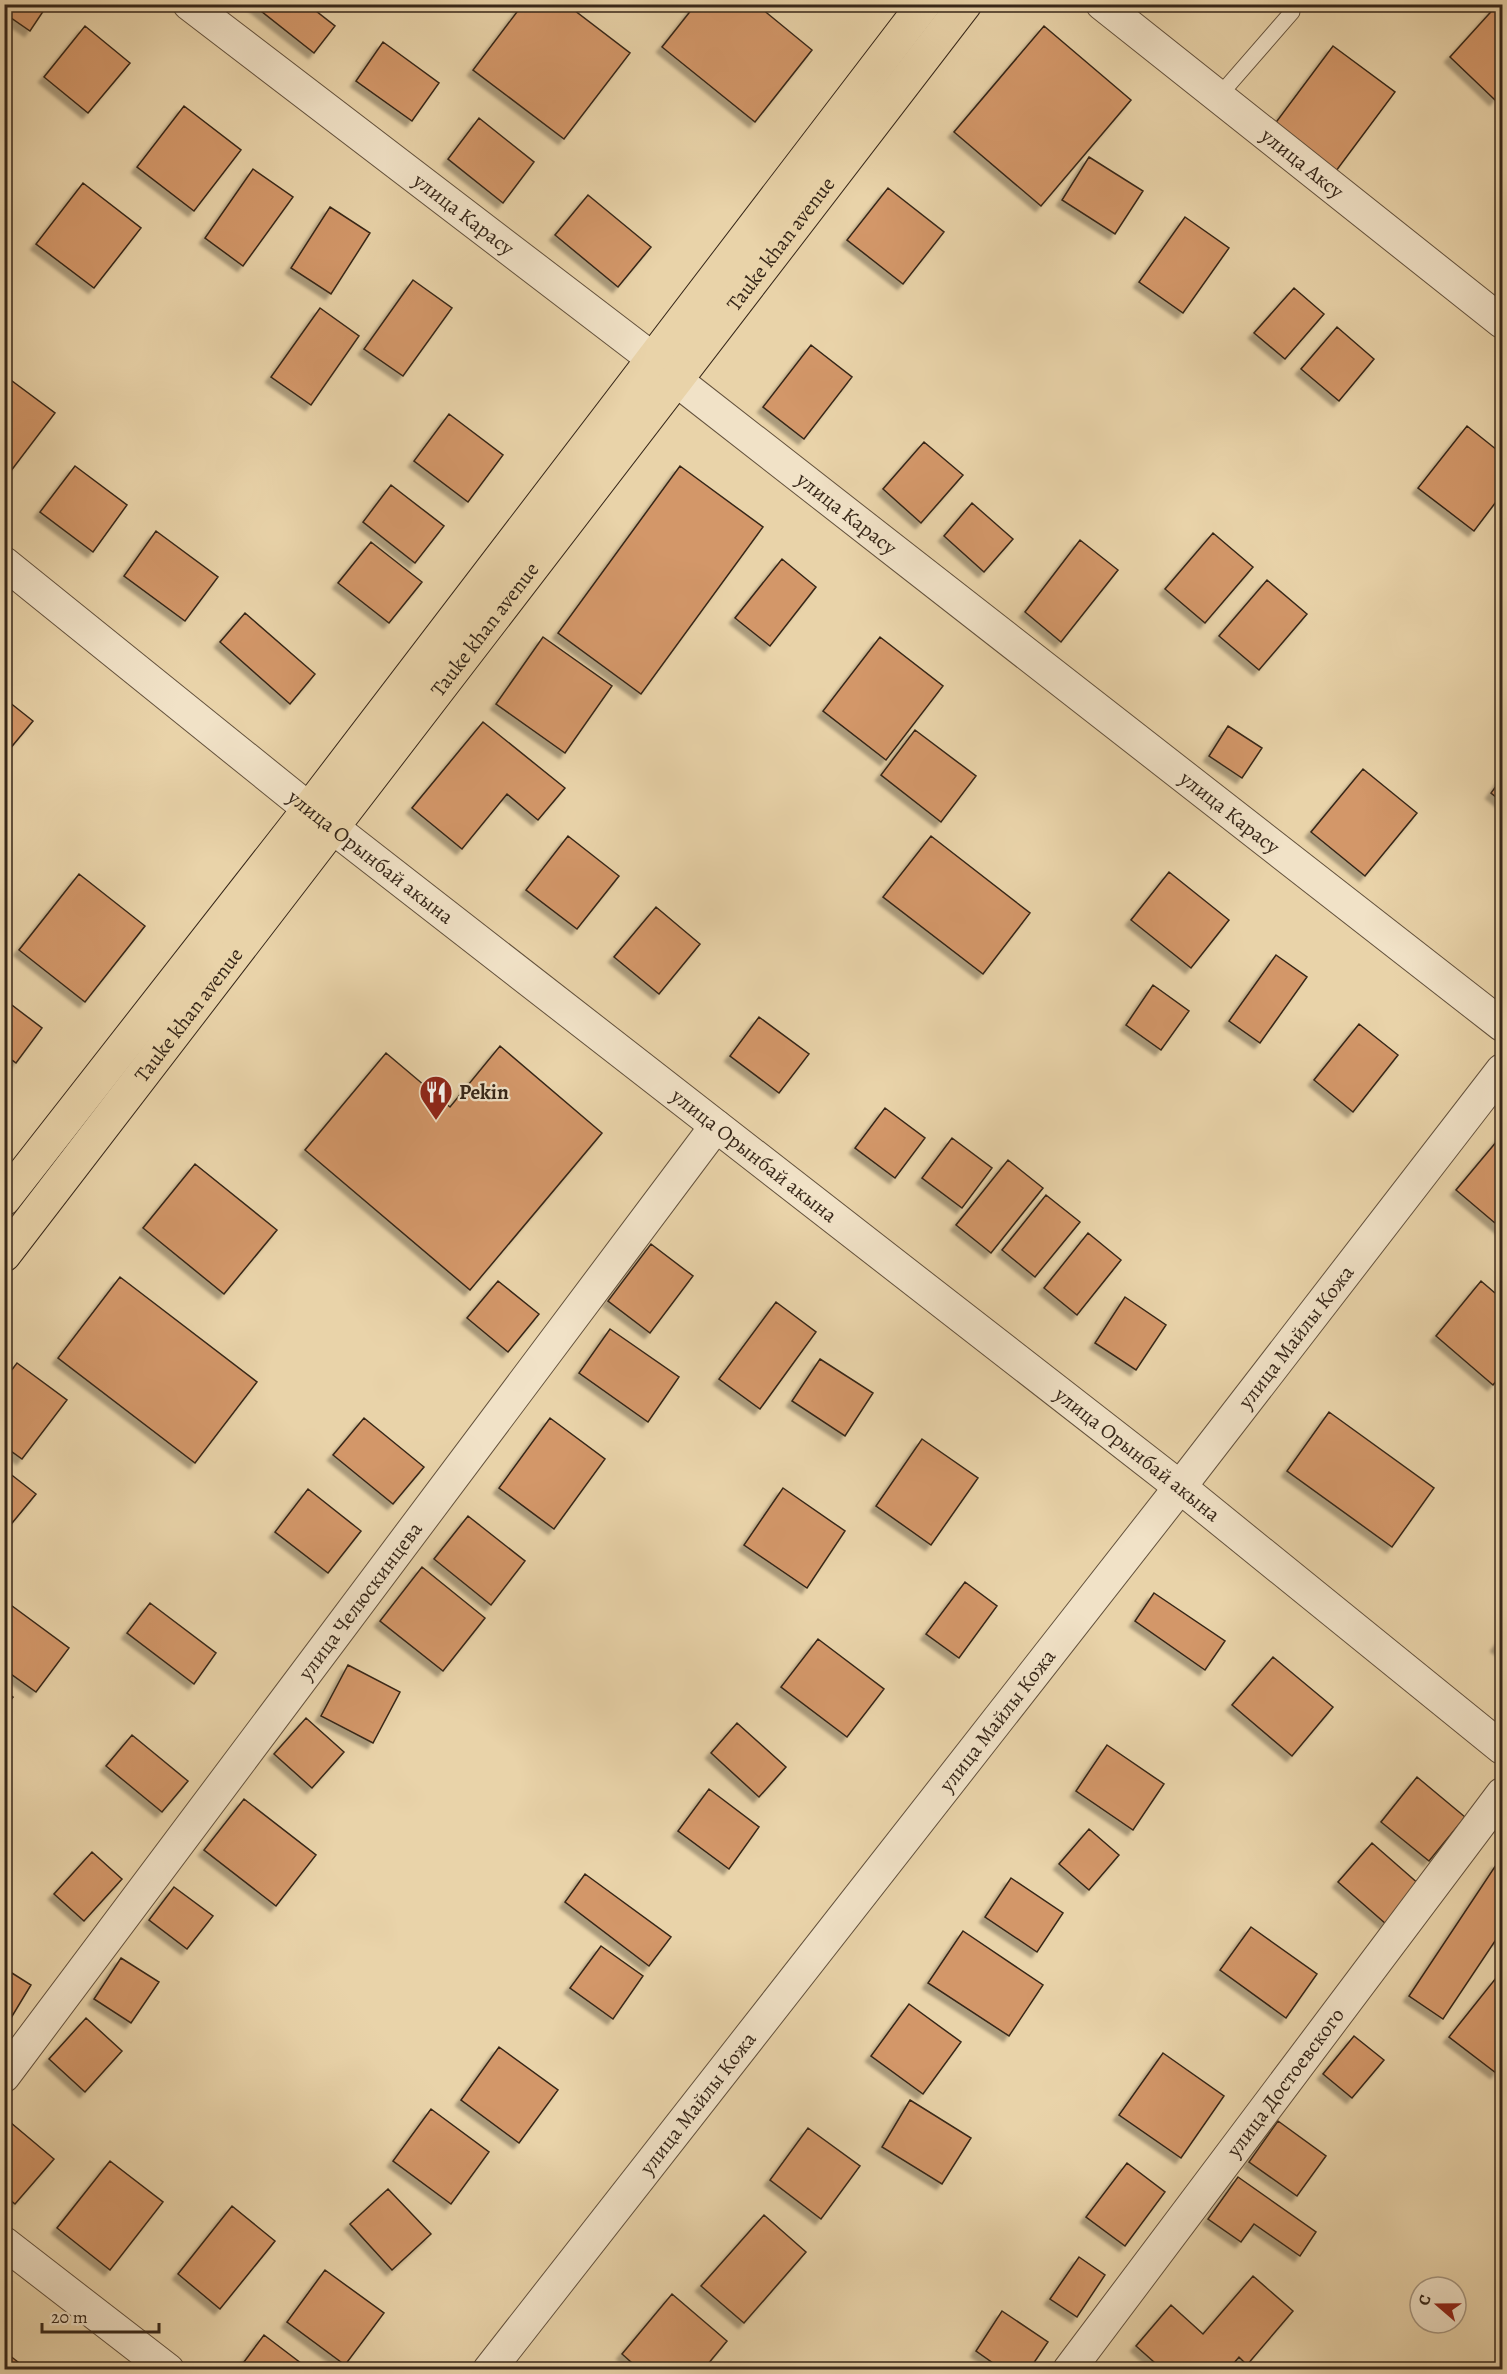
<svg xmlns="http://www.w3.org/2000/svg" width="1507" height="2374" font-family="Alegreya,serif">
	<defs>
		<filter id="shadow"><feDropShadow dx="-5.5" dy="5.5" stdDeviation="1.5" flood-color="#0004"/></filter>
	</defs>
	<rect width="100%" height="100%" fill="#e9d3a9"/>
	<filter id="stains"><feTurbulence type="fractalNoise" baseFrequency=".00333" numOctaves="4"/><feColorMatrix values="0 0 0 0 .2 0 0 0 0 .09 0 0 0 0 .02 0 0 0 .5 -.17"/></filter>
	<radialGradient id="worn" r=".72"><stop offset=".6" stop-color="#630" stop-opacity="0"/><stop offset="1" stop-color="#630" stop-opacity=".3"/></radialGradient>
	<path fill="#d39769" stroke="#372719" stroke-width="1.5" filter="url(#shadow)" d="M4,4H48L30,31L4,13Z
		M252,4H307L335,26L314,53Z
		M523,4H566L630,53L564,139L473,70Z
		M696,4H756L812,50L755,122L662,47Z
		M1498,4H1502V92L1495,100L1450,57Z
		M85,26L130,63L88,113L44,77Z
		M1044,26L1131,100L1041,206L954,132Z
		M383,42L439,83L412,121L356,81Z
		M1333,46L1395,92L1336,171L1274,125Z
		M184,106L241,150L194,211L137,167Z
		M479,118L534,162L503,203L448,159Z
		M1089,157L1143,191L1115,234L1062,200Z
		M253,169L293,197L243,266L205,238Z
		M83,183L141,228L94,288L36,244Z
		M888,188L944,232L903,284L847,240Z
		M588,195L651,247L618,287L555,235Z
		M330,207L370,233L331,294L291,268Z
		M1185,217L1229,248L1183,313L1139,282Z
		M413,280L452,308L403,376L364,349Z
		M1294,288L1324,314L1285,359L1254,333Z
		M320,308L359,336L311,405L271,377Z
		M1337,327L1374,359L1339,401L1301,369Z
		M811,345L852,377L804,439L763,407Z
		M4,375L55,413L4,480Z
		M449,414L503,455L468,502L414,461Z
		M1467,426L1502,454V494L1474,531L1418,488Z
		M924,442L963,475L921,523L883,489Z
		M75,466L127,505L93,552L40,512Z
		M680,466L763,527L641,694L558,633Z
		M391,485L444,526L415,563L363,522Z
		M972,503L1013,539L984,572L944,536Z
		M156,531L218,577L185,621L124,576Z
		M1213,533L1253,567L1205,623L1165,589Z
		M1080,540L1118,570L1061,642L1025,612Z
		M371,542L422,582L389,623L338,583Z
		M782,559L816,587L770,646L735,618Z
		M1267,580L1307,614L1259,670L1219,636Z
		M245,613L315,674L290,704L220,642Z
		M543,637L612,686L565,753L496,704Z
		M880,637L943,686L886,760L823,711Z
		M4,698L33,721L4,756Z
		M483,722L565,788L538,820L507,794L462,849L412,808Z
		M1228,726L1262,748L1242,778L1209,756Z
		M915,730L976,776L941,822L881,775Z
		M1363,769L1417,813L1365,876L1311,832Z
		M1502,778V802L1491,793Z
		M568,836L619,876L577,929L526,890Z
		M931,836L1030,913L983,974L883,897Z
		M1169,872L1229,920L1191,968L1131,920Z
		M79,874L145,926L85,1002L19,950Z
		M656,907L700,944L659,994L614,957Z
		M1276,955L1307,977L1260,1043L1229,1021Z
		M1153,985L1189,1011L1161,1050L1126,1025Z
		M4,999L42,1028L16,1063L4,1054Z
		M759,1017L809,1054L779,1093L730,1056Z
		M1359,1024L1398,1055L1353,1112L1314,1080Z
		M500,1046L602,1133L470,1290L305,1150L386,1053L450,1107Z
		M885,1108L925,1138L895,1178L855,1148Z
		M1502,1135V1229L1456,1190Z
		M952,1138L992,1168L962,1208L922,1178Z
		M1008,1160L1043,1188L991,1253L956,1225Z
		M195,1164L277,1230L224,1294L143,1228Z
		M1046,1195L1080,1222L1035,1277L1002,1250Z
		M1088,1233L1121,1260L1077,1315L1044,1288Z
		M651,1244L693,1276L650,1333L608,1301Z
		M120,1277L257,1382L195,1463L58,1358Z
		M498,1281L539,1314L508,1352L467,1318Z
		M1481,1281L1502,1299V1374L1493,1385L1436,1336Z
		M1125,1297L1166,1325L1136,1370L1095,1343Z
		M776,1302L816,1332L760,1409L719,1379Z
		M610,1329L679,1377L648,1422L579,1373Z
		M820,1359L873,1393L845,1436L792,1401Z
		M17,1363L67,1400L22,1459L4,1446V1380Z
		M1329,1412L1434,1488L1392,1547L1287,1471Z
		M364,1418L424,1467L393,1504L333,1455Z
		M550,1418L605,1459L554,1529L499,1488Z
		M922,1439L978,1478L931,1545L876,1506Z
		M4,1469L36,1494L8,1528L4,1525Z
		M783,1488L845,1531L807,1588L744,1545Z
		M308,1489L361,1531L328,1573L275,1532Z
		M468,1516L525,1561L491,1605L434,1559Z
		M422,1567L485,1618L443,1671L380,1621Z
		M965,1582L997,1606L959,1658L926,1634Z
		M1154,1593L1225,1641L1205,1670L1135,1621Z
		M4,1600L69,1648L36,1692L4,1669Z
		M150,1603L216,1653L194,1684L127,1633Z
		M1502,1638V1650L1496,1646Z
		M818,1639L884,1689L847,1737L781,1687Z
		M1273,1657L1333,1707L1292,1756L1232,1705Z
		M348,1665L400,1692L373,1743L321,1716Z
		M4,1690L13,1697L4,1708Z
		M306,1718L344,1752L312,1788L274,1754Z
		M737,1723L786,1767L759,1797L711,1753Z
		M132,1735L188,1781L162,1812L106,1766Z
		M1107,1745L1164,1784L1133,1830L1076,1791Z
		M1417,1777L1465,1817L1429,1861L1381,1822Z
		M709,1789L759,1827L729,1869L678,1831Z
		M244,1799L316,1855L276,1906L204,1850Z
		M1089,1829L1119,1855L1089,1890L1059,1864Z
		M1372,1843L1420,1885L1386,1924L1338,1882Z
		M92,1852L122,1879L84,1921L54,1894Z
		M1498,1862L1502,1865V1941L1497,1938L1443,2019L1409,1996Z
		M585,1874L671,1937L649,1966L565,1902Z
		M1011,1878L1063,1913L1037,1952L985,1917Z
		M174,1887L213,1916L187,1949L149,1920Z
		M1251,1927L1317,1974L1286,2018L1220,1970Z
		M963,1931L1043,1985L1009,2036L928,1983Z
		M601,1946L643,1976L613,2019L570,1988Z
		M121,1958L159,1982L131,2023L94,1999Z
		M4,1968L31,1985L11,2018L4,2014Z
		M1496,1978L1502,1983V2065L1496,2073L1449,2037Z
		M909,2004L961,2042L923,2094L871,2056Z
		M86,2018L122,2051L85,2092L49,2059Z
		M1354,2036L1384,2060L1352,2098L1323,2074Z
		M499,2047L558,2090L519,2143L461,2100Z
		M1163,2053L1224,2096L1181,2158L1119,2115Z
		M910,2100L971,2138L942,2184L882,2147Z
		M431,2109L489,2152L451,2204L393,2161Z
		M4,2117L54,2159L15,2204L4,2195Z
		M1278,2121L1326,2156L1297,2196L1249,2162Z
		M808,2128L860,2166L821,2219L770,2180Z
		M110,2161L163,2202L110,2270L57,2228Z
		M1127,2163L1165,2192L1125,2246L1086,2217Z
		M1238,2177L1316,2232L1300,2256L1254,2224L1241,2242L1208,2219Z
		M388,2189L431,2234L392,2270L350,2224Z
		M232,2206L275,2241L220,2309L178,2274Z
		M764,2215L806,2252L744,2323L701,2286Z
		M1079,2257L1105,2275L1077,2317L1050,2299Z
		M325,2270L384,2313L345,2365L287,2322Z
		M1253,2276L1293,2311L1247,2365L1239,2357L1228,2370H1163L1136,2346L1171,2305L1203,2334Z
		M672,2294L727,2341L703,2370H640L622,2354Z
		M1002,2311L1048,2342L1029,2370H1003L976,2351Z
		M264,2335L310,2370H238Z
		M4,2351L28,2370H4Z"/>
	<g fill="none" stroke-linecap="round" stroke-linejoin="round">
		<defs>
			<path id="service" d="M1218,97L1292,12"/>
			<g id="minor">
				<path id="s1" d="M189,4L653,359L676,380L1502,1025"/>
				<path id="s2" d="M1102,4L1502,322"/>
				<path id="s3" d="M4,563L309,809L1180,1487L1502,1748"/>
				<path id="s4" d="M4,2076L716,1126"/>
				<path d="M4,2243L168,2370"/>
				<path id="s5" d="M489,2370L1180,1487L1502,1070"/>
				<path id="s6" d="M1069,2370L1502,1794"/>
			</g>
			<g id="primary">
				<path d="M4,1199L309,809L924,4"/>
				<path id="s7" d="M4,1255L965,4"/>
			</g>
		</defs>
		<use href="#service" stroke="#64523d" stroke-width="17"/>
		<use href="#minor" stroke="#64523d" stroke-width="34"/>
		<use href="#primary" stroke="#372719" stroke-width="35"/>
		<use href="#service" stroke="#f1e2c7" stroke-width="15"/>
		<use href="#minor" stroke="#f1e2c7" stroke-width="32"/>
		<use href="#primary" stroke="#e9d3a9" stroke-width="33"/>
	</g>
	<defs>
		<symbol id="restaurant-pin" viewBox="-11 -11 22 30"><path d="M0 17L-7.5 6A9.5 9.5 0 1 1 7.5 6Z" fill="#8f2418" stroke="#f1e2c7"/><path d="M-5-6h1v4h1v-4h1v4h1v-4h1v5L-1.5 .5V6h-2V.5L-5-1ZM5-6V6H3V1.5H1.5Q1.5-4 5-6Z" fill="#fff"/></symbol>
	</defs>
	<g fill-rule="evenodd">
		<use href="#restaurant-pin" x="417" y="1073" width="38" height="52"/>
	</g>
	<g text-anchor="middle" dominant-baseline="central" stroke-width="4.5" stroke-linejoin="round" paint-order="stroke">
		<g font-size="21" fill="#372719" stroke="#f1e2c7">
			<text stroke="none"><textPath href="#s2" startOffset="256">улица Аксу</textPath></text>
			<text stroke="none"><textPath href="#s1" startOffset="346">улица Карасу</textPath></text>
			<text stroke="none"><textPath href="#s7" startOffset="1275">Tauke khan avenue</textPath></text>
			<text stroke="none"><textPath href="#s1" startOffset="832">улица Карасу</textPath></text>
			<text stroke="none"><textPath href="#s7" startOffset="789">Tauke khan avenue</textPath></text>
			<text stroke="none"><textPath href="#s1" startOffset="1318">улица Карасу</textPath></text>
			<text stroke="none"><textPath href="#s3" startOffset="470">улица Орынбай акына</textPath></text>
			<text stroke="none"><textPath href="#s7" startOffset="303">Tauke khan avenue</textPath></text>
			<text stroke="none"><textPath href="#s3" startOffset="956">улица Орынбай акына</textPath></text>
			<text stroke="none"><textPath href="#s5" startOffset="1311">улица Майлы Кожа</textPath></text>
			<text stroke="none"><textPath href="#s3" startOffset="1442">улица Орынбай акына</textPath></text>
			<text stroke="none"><textPath href="#s4" startOffset="594">улица Челюскинцева</textPath></text>
			<text stroke="none"><textPath href="#s5" startOffset="825">улица Майлы Кожа</textPath></text>
			<text stroke="none"><textPath href="#s6" startOffset="360">улица Достоевского</textPath></text>
			<text stroke="none"><textPath href="#s5" startOffset="339">улица Майлы Кожа</textPath></text>
		</g>
		<g font-size="21" font-weight="bold" fill="#372719" stroke="#f1e2c7" text-anchor="start">
			<text x="459" y="1092">Pekin</text>
		</g>
	</g>
	<rect width="1507" height="2374" fill="none" stroke="#e9d3a9" stroke-width="24"/>
	<rect x="6" y="6" width="1495" height="2362" fill="none" stroke="#372719" stroke-width="3"/>
	<rect x="12" y="12" width="1483" height="2350" fill="none" stroke="#372719" stroke-width="1.5"/>
	<g transform="translate(1438 2305) rotate(290)"><circle r="28" fill="#f1e2c7" stroke="#a79781" stroke-width="1.5"/>
	<path d="M0-4.5L10 22L0 15L-10 22Z" fill="#8f2418"/>
	<text y="-9" font-size="16" font-weight="bold" text-anchor="middle" fill="#372719">С</text>
	</g>
	<path d="M42 2323v9h117v-9" fill="none" stroke="#372719" stroke-width="3"/>
	<text x="51" y="2323" font-size="18" fill="#372719" stroke="#f1e2c7" stroke-width="4.5" paint-order="stroke">20 m</text>
	<rect width="100%" height="100%" filter="url(#stains)"/>
	<rect width="100%" height="100%" fill="url(#worn)"/>
</svg>
